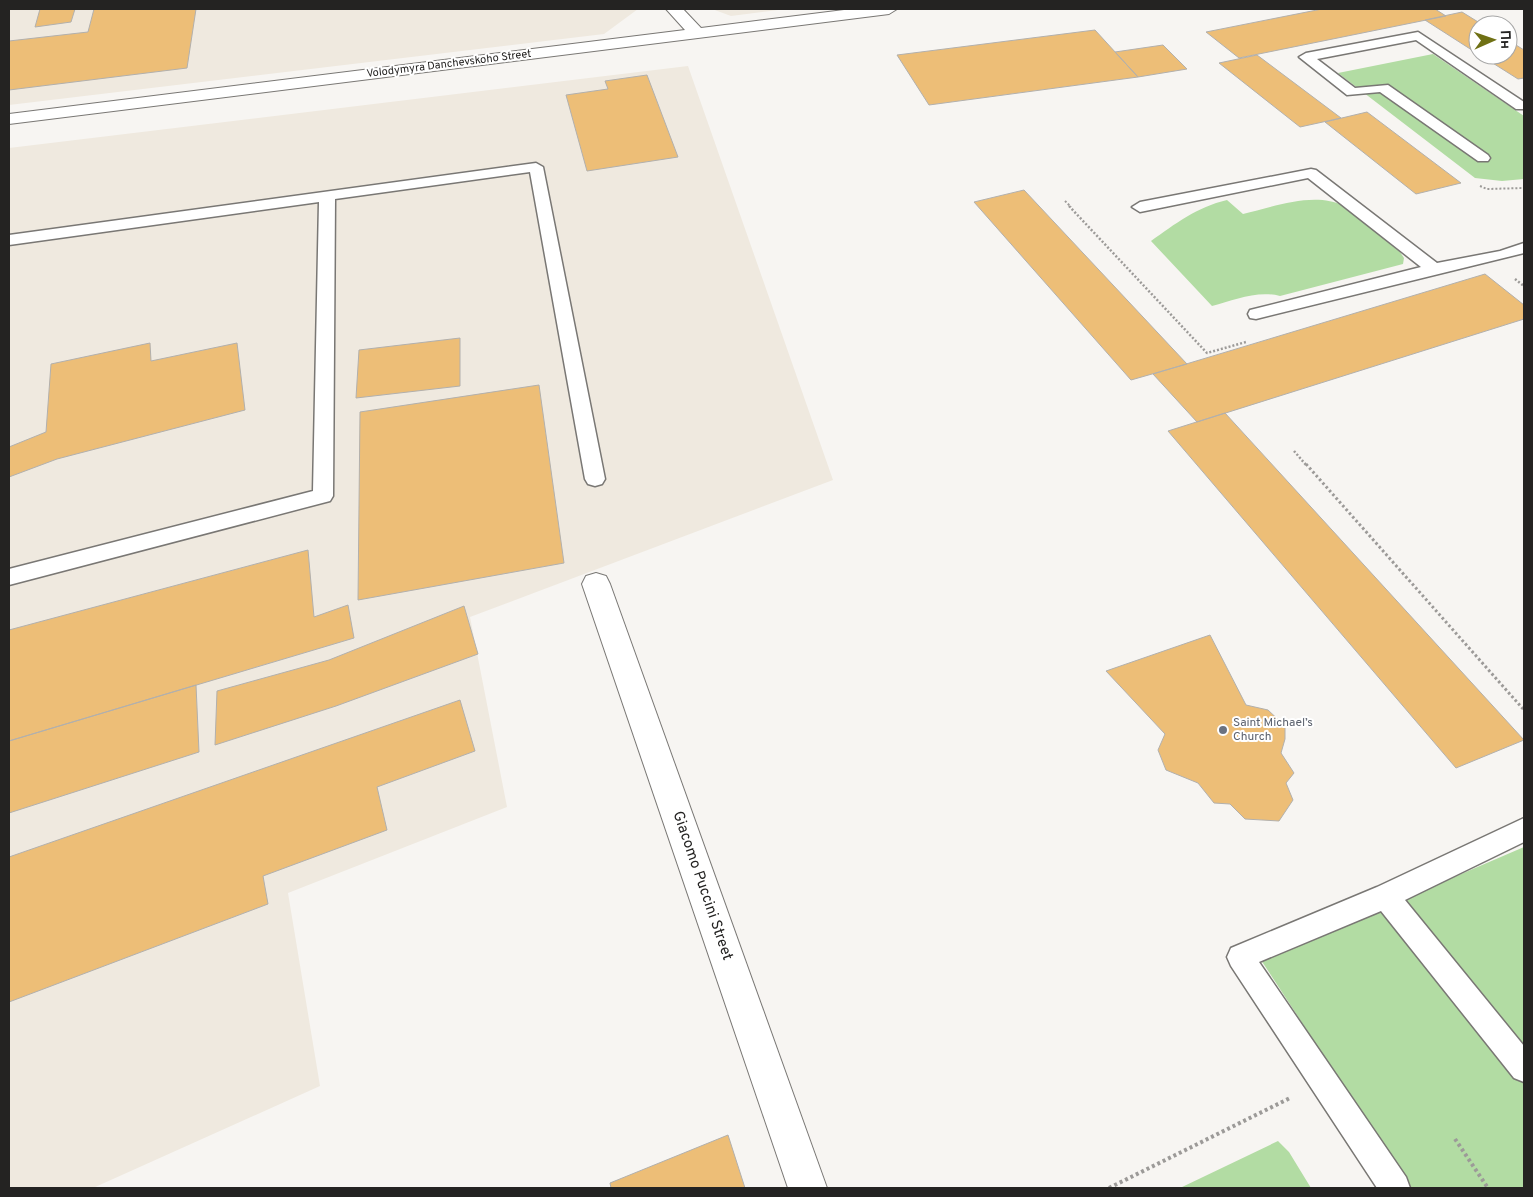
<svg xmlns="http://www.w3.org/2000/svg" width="1533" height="1197" font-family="Overpass,sans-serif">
	<rect width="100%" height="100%" fill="#f7f5f2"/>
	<path fill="#efe9df" d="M9,9H638L604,34L9,105Z
		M712,9H786L731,16Z
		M688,66L833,480L470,617L507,807L288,893L320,1086L93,1188H9V148Z"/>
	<path fill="#b2dca3" d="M1433,54L1524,116V179L1502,181L1475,178L1338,73Z
		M1227,200L1243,214C1274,207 1314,191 1344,206L1400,252L1404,258L1403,264L1280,296C1257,290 1234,300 1212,306L1151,241C1175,224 1197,207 1227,200Z
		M1524,847V1188H1410L1261,960Z
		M1278,1141L1289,1152L1311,1188H1180Z"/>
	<path fill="#edbe77" stroke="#b2b0ad" d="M40,9H75L71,22L35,27Z
		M94,9H196L187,68L9,90V41L88,32Z
		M1322,9H1435L1446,16L1239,58L1206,32Z
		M1462,12L1483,25H1478V54L1425,20Z
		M1095,30L1138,77L929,105L897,55Z
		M1508,40L1524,50V78L1518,79L1480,55H1508Z
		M1163,45L1187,69L1138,77L1115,52Z
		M1257,55L1341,118L1300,127L1219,63Z
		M647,75L678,157L587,171L566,95L608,89L605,81Z
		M1367,112L1461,183L1416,194L1325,122Z
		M1024,190L1187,364L1131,380L974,202Z
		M1485,274L1524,305V319L1197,422L1153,374Z
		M460,338V386L356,398L359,350Z
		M150,343L151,361L237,343L245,410L57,459L9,477V447L46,432L51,364Z
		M539,385L564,563L358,600L360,412Z
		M1225,413L1524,740L1456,768L1168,431Z
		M308,550L314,617L348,605L354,638L9,741V630Z
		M464,606L478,654L336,706L215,745L217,691L329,660Z
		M1210,635L1246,705L1268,710L1285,726V739L1281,753L1294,773L1286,783L1293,800L1279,821L1245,819L1230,804L1214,803L1198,783L1166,770L1158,750L1165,734L1106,671Z
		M196,685L199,752L9,813V741Z
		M460,700L475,751L377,787L387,830L263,876L268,904L9,1002V857Z
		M728,1135L745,1188H611L610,1183Z"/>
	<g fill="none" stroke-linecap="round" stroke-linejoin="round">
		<defs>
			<path id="service" d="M1418,32L1524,102V109H1516L1416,40L1317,59L1355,88L1388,85L1488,155L1490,158L1488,161H1478L1380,92L1347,95L1299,57L1306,53Z
				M536,163L543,167L605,479L602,484L595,486L588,484L585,479L530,172L335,199L333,496L330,501L9,585V569L313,491L319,202L9,245V235Z
				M1311,169L1316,170L1437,263L1500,251L1524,243V253L1256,319L1250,318L1248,314L1250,310L1421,267L1308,178L1140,212L1132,207L1140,202Z
				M1524,818V842L1405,900L1524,1046V1082L1514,1078L1381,911L1259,962L1406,1177L1410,1188H1377L1231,966L1227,957L1231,948L1377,887Z"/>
			<path id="minor" d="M596,573L606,576L610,584L827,1188H788L582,584L586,576Z"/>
			<path id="tertiary" d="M666,9H683L701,28L852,9H897L889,14L9,124V114L685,30Z"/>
		</defs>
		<use href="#service" stroke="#797774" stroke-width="3"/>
		<use href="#minor" stroke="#797774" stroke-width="2"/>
		<use href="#tertiary" stroke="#797774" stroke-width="2"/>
		<path stroke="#9c9a98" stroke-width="2" stroke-dasharray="2 2" stroke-linecap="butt" d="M1480,186L1487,189L1524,188
			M1065,201L1071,207"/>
		<path stroke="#9c9a98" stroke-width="2.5" stroke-dasharray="2 2" stroke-linecap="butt" d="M1069,206L1207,353L1246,342
			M1515,279L1524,286
			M1294,451L1307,466"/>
		<path stroke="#9c9a98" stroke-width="3" stroke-dasharray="2.5 2.5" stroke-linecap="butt" d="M1306,464L1524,710"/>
		<path stroke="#9c9a98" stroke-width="4" stroke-dasharray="3 3" stroke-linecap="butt" d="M1455,1139L1488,1188
			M1109,1188L1290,1098"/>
		<use href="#service" fill="#fff" fill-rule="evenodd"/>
		<use href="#minor" fill="#fff" fill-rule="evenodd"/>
		<use href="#tertiary" fill="#fff" fill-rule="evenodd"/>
	</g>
	<circle fill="#6b7280" stroke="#fff" stroke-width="2" cx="1223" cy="730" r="5"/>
	<g text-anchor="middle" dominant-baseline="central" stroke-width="4" stroke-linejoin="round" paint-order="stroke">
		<g font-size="11" fill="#242322" stroke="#fff">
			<text transform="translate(449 64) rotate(-7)">Volodymyra Danchevskoho Street</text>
		</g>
		<g font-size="12" fill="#5b616d" stroke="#fff" text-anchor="start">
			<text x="1233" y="723">Saint Michael’s<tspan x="1233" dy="14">Church</tspan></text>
		</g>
		<g font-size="15" fill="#242322" stroke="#fff">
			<text transform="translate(702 886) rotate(71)">Giacomo Puccini Street</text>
		</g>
	</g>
	<rect width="1533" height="1197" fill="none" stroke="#242322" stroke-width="20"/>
	<g transform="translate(1493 40) rotate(88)"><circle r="24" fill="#ffffff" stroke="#a7a7a7"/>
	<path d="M0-4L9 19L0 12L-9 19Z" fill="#6f7014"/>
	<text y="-8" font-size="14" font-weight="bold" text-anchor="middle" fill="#242322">Пн</text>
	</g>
</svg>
